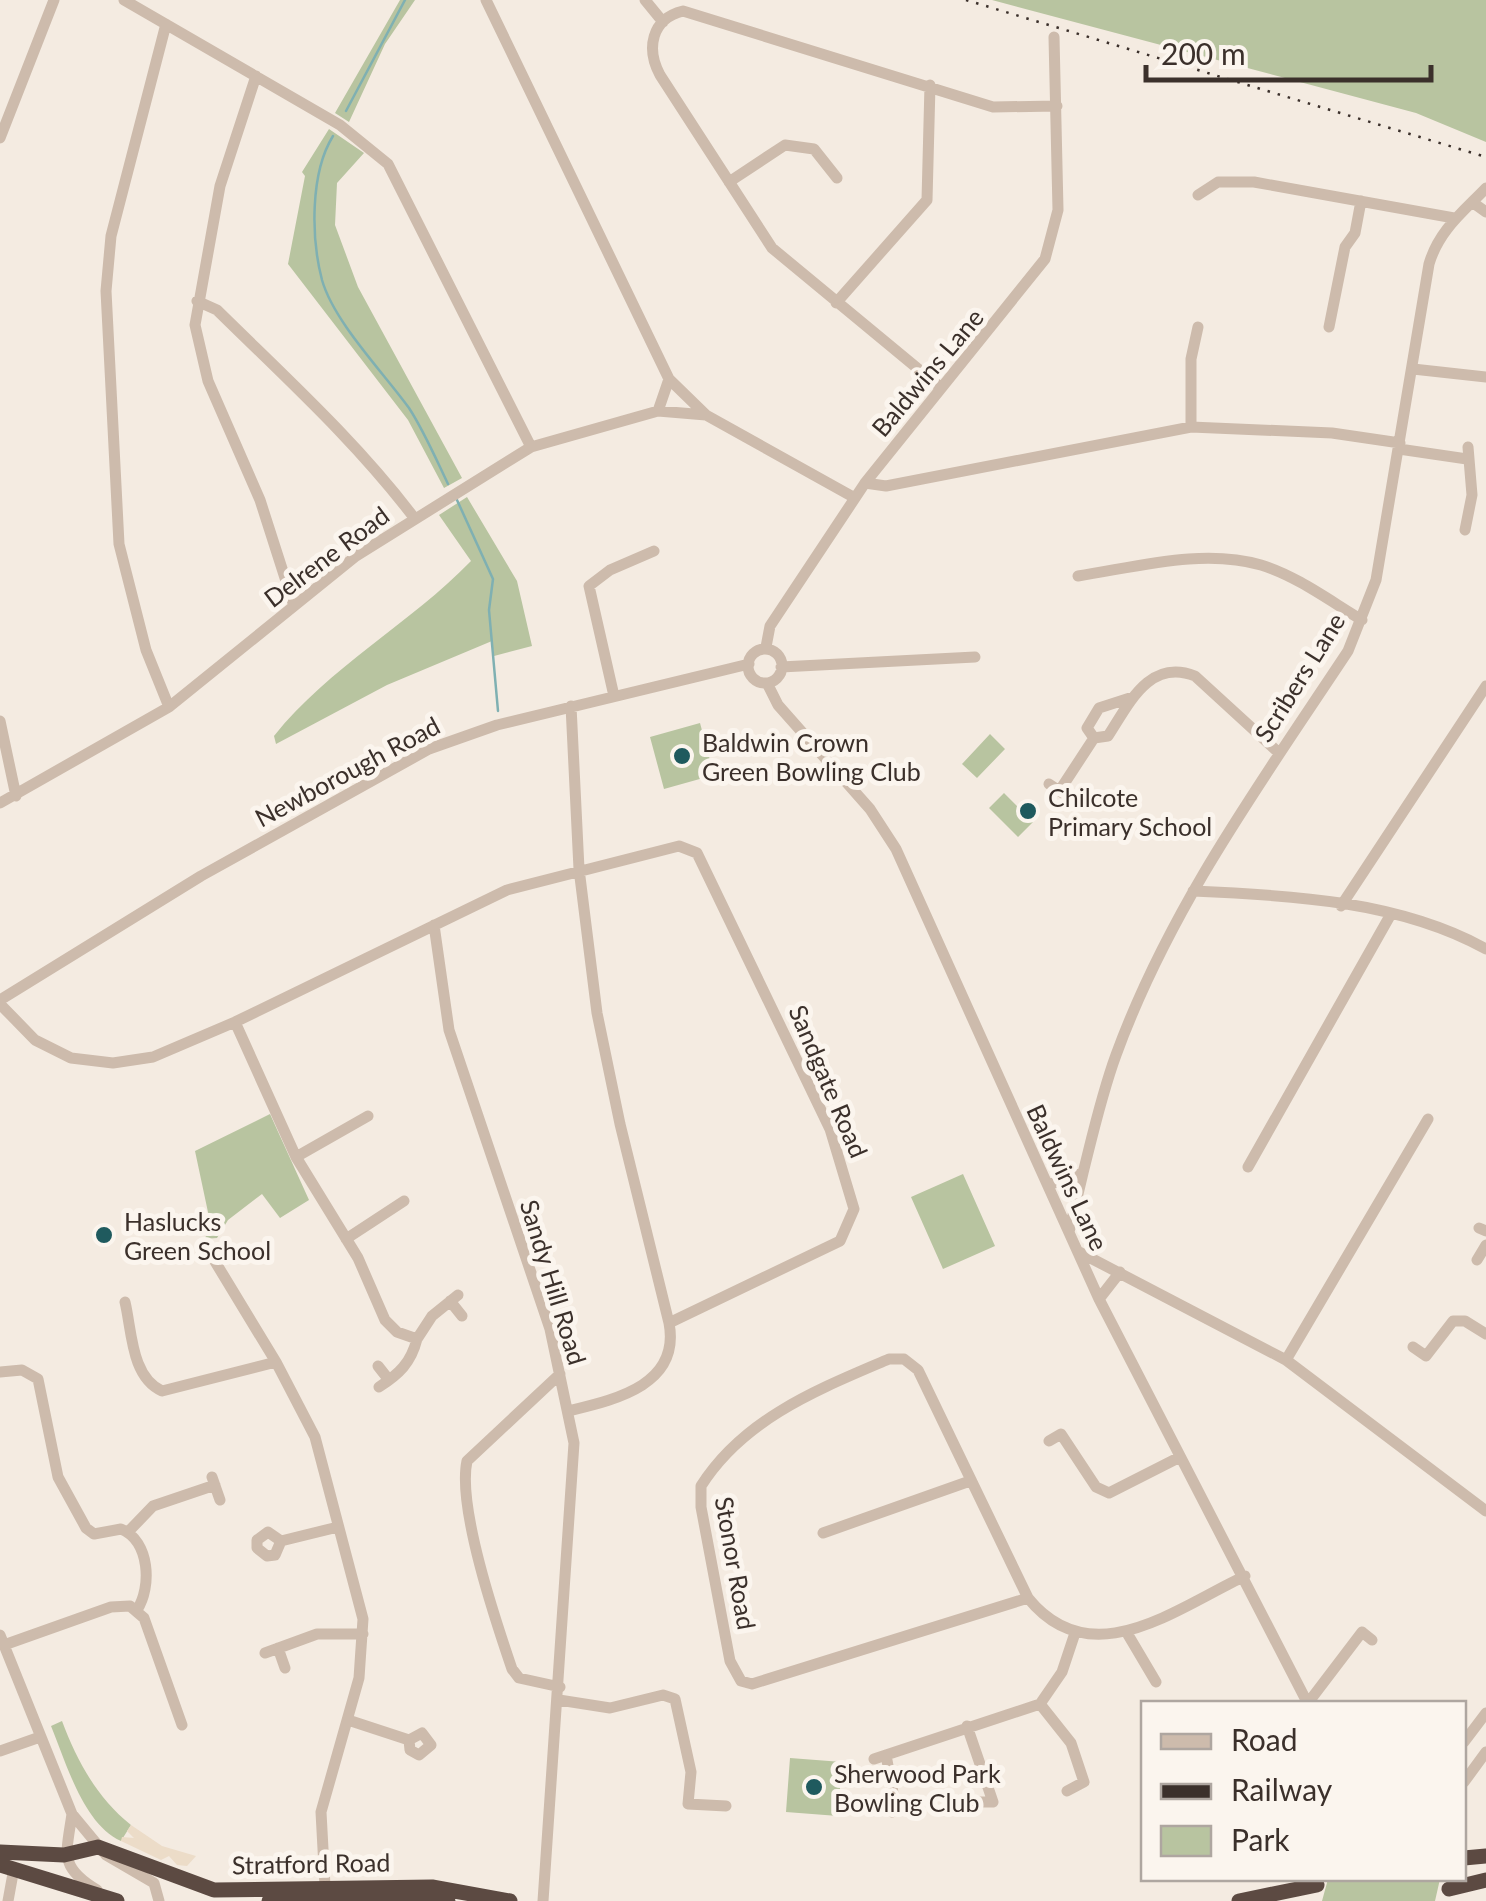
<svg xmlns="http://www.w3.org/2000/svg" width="1486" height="1901" font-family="Lato,sans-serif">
	<rect width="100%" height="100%" fill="#f4ebe1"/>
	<path fill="#b8c4a0" d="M400,0H415L385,44L349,122L335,113Z
		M992,0H1486V142L1416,113Z
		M329,129L364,153L337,183L335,225L358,287L462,478L444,488L408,420L288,264L305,176L302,172Z
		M467,497L517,581L532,646L494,656L492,641L387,685L276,744L274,736C329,667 410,624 471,561L439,515Z
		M700,723L714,775L664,789L650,737Z
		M990,734L1005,749L977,778L962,764Z
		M1004,793L1033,822L1018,837L989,808Z
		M270,1114L309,1200L280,1218L262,1194L228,1220L217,1238L203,1239L212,1231L195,1151Z
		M963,1174L995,1246L943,1269L911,1197Z
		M62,1721C77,1761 97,1798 131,1825L121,1841C83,1824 66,1762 51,1726Z
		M790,1758L842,1762L838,1816L786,1812Z
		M1328,1879H1440L1435,1901H1322Z"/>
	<path fill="#ecdcc8" d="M131,1825L162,1846L196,1856L187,1866L177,1865L169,1856L161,1860L121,1841L122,1837L134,1838L127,1831Z"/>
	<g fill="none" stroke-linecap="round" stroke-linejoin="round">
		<path stroke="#7fb0b2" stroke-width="2.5" d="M346,111L405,0
			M333,136C310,173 311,238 322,280C334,322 383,372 409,408C424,431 436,459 448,484
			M457,500L493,579L489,610L498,711"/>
		<path stroke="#cdbbac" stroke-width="11" d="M124,0L340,125L388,164L531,447
			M486,0L669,379L706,415L855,498
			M645,0L663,22
			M166,24L111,236L106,291L119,544L146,650L169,707
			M256,76L220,186L195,325L208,381L260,500L294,606
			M0,138L54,0
			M729,182L785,145L814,149L837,178
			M1198,195L1218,182H1254L1454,218
			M1472,202L1486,212
			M197,301L217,310C285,377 357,442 415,519
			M836,303L927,200L930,85
			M1329,327L1345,247L1355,233L1361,201
			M1413,369L1486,377
			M940,387L772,248L660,75C646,49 651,19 683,11L993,107L1057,106
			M658,411L669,379
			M1191,427V359L1198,327
			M1399,449L1467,459
			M865,483L886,486L1191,427L1332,433L1400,443
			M1465,530L1472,495L1468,447
			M1078,576C1137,567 1203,548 1261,565C1297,576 1330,601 1362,620
			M766,647L770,626L865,483L1045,259L1058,210L1054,37
			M748 666a17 17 0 1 1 34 0a17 17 0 1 1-34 0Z
			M781,667L975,657
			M768,685L778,705L870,809L896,849L1099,1299L1308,1704
			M614,696L589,586L610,570L654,551
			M571,706L579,869L597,1013L620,1124L669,1323
			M0,721L16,796
			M1094,738L1108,736C1129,704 1149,658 1195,676L1278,752
			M1094,738L1087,728L1099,708L1133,697
			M1049,784L1070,798
			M1060,790L1094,738
			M0,803L169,707L356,556L531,447L658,411L706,415
			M1193,891C1290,895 1400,901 1486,949
			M1341,906L1486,686
			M434,925L449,1030L550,1329L574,1443L543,1901
			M0,1000L201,876L429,749L497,725L749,664
			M0,1004L35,1040L71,1058L113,1063L153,1057L235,1022L507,890L679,846L697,853L830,1129L854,1209L840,1241L669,1323C681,1386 613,1400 568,1411
			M235,1022L296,1157L358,1258L385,1320L397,1332L417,1339C411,1363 399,1374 379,1387
			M296,1157L368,1116
			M1248,1167L1391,914
			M1048,1185L1083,1173C1093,1133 1102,1093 1116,1055C1170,907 1262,781 1348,651L1376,580L1429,264C1439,230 1463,212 1486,188
			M1479,1228L1486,1231
			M1069,1232L1083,1173
			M346,1239L404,1201
			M205,1245L276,1362L315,1437L363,1619L359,1678L321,1812L325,1886
			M1079,1252L1286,1360L1486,1511
			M1477,1260L1486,1245
			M1099,1299L1120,1272
			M450,1301L462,1316
			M125,1302C132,1331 131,1377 162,1391L276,1362
			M417,1339L432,1316L458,1295
			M1413,1347L1426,1356L1453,1321H1465L1486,1334
			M1286,1360L1428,1119
			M378,1366L389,1380
			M0,1372L22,1370L38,1379L58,1477L86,1528L94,1534L121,1529C150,1541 152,1587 137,1610
			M1049,1441L1061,1434L1096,1487L1109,1493L1178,1458
			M212,1477L220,1500
			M128,1532L153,1506L215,1485
			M823,1533L970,1481
			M281,1541L268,1532L257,1540V1548L267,1556L275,1555L281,1541L338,1527
			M1028,1598L918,1370L904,1359H889C819,1389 744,1418 701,1486V1507L730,1661L741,1681L752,1684L1028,1598C1091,1676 1175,1609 1245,1576
			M1127,1633L1156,1682
			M0,1635L72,1814L106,1855L154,1883L159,1901
			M4,1645L111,1607L130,1606L144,1618L182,1725
			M278,1648L285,1668
			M265,1653L317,1634H363
			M560,1687L519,1678L512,1669C496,1622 457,1507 467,1461L560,1374
			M559,1700L610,1708L663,1695L675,1699L691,1772L688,1804L726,1806
			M1308,1703L1362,1632L1372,1640
			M1040,1704L1071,1743L1084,1782L1067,1791
			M348,1720L409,1740L422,1733L431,1745L419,1755L410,1750L409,1740
			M967,1726L993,1802H971
			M1464,1742L1486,1713
			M0,1751L40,1737
			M886,1755L894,1798L892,1812
			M874,1759L1040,1704L1062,1672L1075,1633
			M1464,1782L1486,1752
			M893,1803L913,1805
			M72,1814C66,1855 59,1867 97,1890
			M8,1901L14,1868"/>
		<path stroke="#5c4a42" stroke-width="15" d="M0,1852L64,1855L98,1847L214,1890L432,1887L510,1901
			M1464,1858L1486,1856
			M0,1865L117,1901
			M1449,1889L1486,1880
			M269,1901L391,1896L448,1901
			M1239,1901L1317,1885"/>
		<path stroke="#3b302b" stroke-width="2.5" stroke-dasharray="2.5 8" stroke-linecap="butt" d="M966,0L1486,157"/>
	</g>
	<g fill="#1f5a5e" stroke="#fbf5ee" stroke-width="4">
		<circle cx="682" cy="756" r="10"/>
		<circle cx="1028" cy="811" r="10"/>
		<circle cx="104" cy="1235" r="10"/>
		<circle cx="814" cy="1787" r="10"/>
	</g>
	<g text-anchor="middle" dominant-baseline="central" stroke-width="10" stroke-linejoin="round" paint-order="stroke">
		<g font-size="25" fill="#3b302b" stroke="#fbf5ee">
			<text transform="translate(927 372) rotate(-50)">Baldwins Lane</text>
			<text transform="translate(326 556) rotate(-37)">Delrene Road</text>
			<text transform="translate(1299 677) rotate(-58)">Scribers Lane</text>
			<text transform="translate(347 771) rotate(-28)">Newborough Road</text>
			<text transform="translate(829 1081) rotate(67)">Sandgate Road</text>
			<text transform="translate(1068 1177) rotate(65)">Baldwins Lane</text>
			<text transform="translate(554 1282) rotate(73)">Sandy Hill Road</text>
			<text transform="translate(736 1563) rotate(80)">Stonor Road</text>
			<text transform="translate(311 1863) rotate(-1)">Stratford Road</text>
		</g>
		<g font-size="25" fill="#3b302b" stroke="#fbf5ee" text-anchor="start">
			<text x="702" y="742">Baldwin Crown<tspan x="702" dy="29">Green Bowling Club</tspan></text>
			<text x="1048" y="797">Chilcote<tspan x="1048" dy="29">Primary School</tspan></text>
			<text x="124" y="1221">Haslucks<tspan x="124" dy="29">Green School</tspan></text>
			<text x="834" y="1773">Sherwood Park<tspan x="834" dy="29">Bowling Club</tspan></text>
		</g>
	</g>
	<rect x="1141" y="1701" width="325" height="180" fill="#fbf5ee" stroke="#aea6a0" stroke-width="2.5"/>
	<rect x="1161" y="1734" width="50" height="15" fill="#cdbbac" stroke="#aea6a0" stroke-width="2.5"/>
	<text x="1231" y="1751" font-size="30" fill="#3b302b">Road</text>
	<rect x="1161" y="1784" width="50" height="15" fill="#3b302b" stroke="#aea6a0" stroke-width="2.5"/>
	<text x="1231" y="1801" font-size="30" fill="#3b302b">Railway</text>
	<rect x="1161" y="1826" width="50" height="30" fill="#b8c4a0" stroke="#aea6a0" stroke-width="2.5"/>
	<text x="1231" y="1851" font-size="30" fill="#3b302b">Park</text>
	<path d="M1146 65v15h285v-15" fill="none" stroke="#3b302b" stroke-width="5"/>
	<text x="1161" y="65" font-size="30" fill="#3b302b" stroke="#fbf5ee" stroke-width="8" paint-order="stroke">200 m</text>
</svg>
